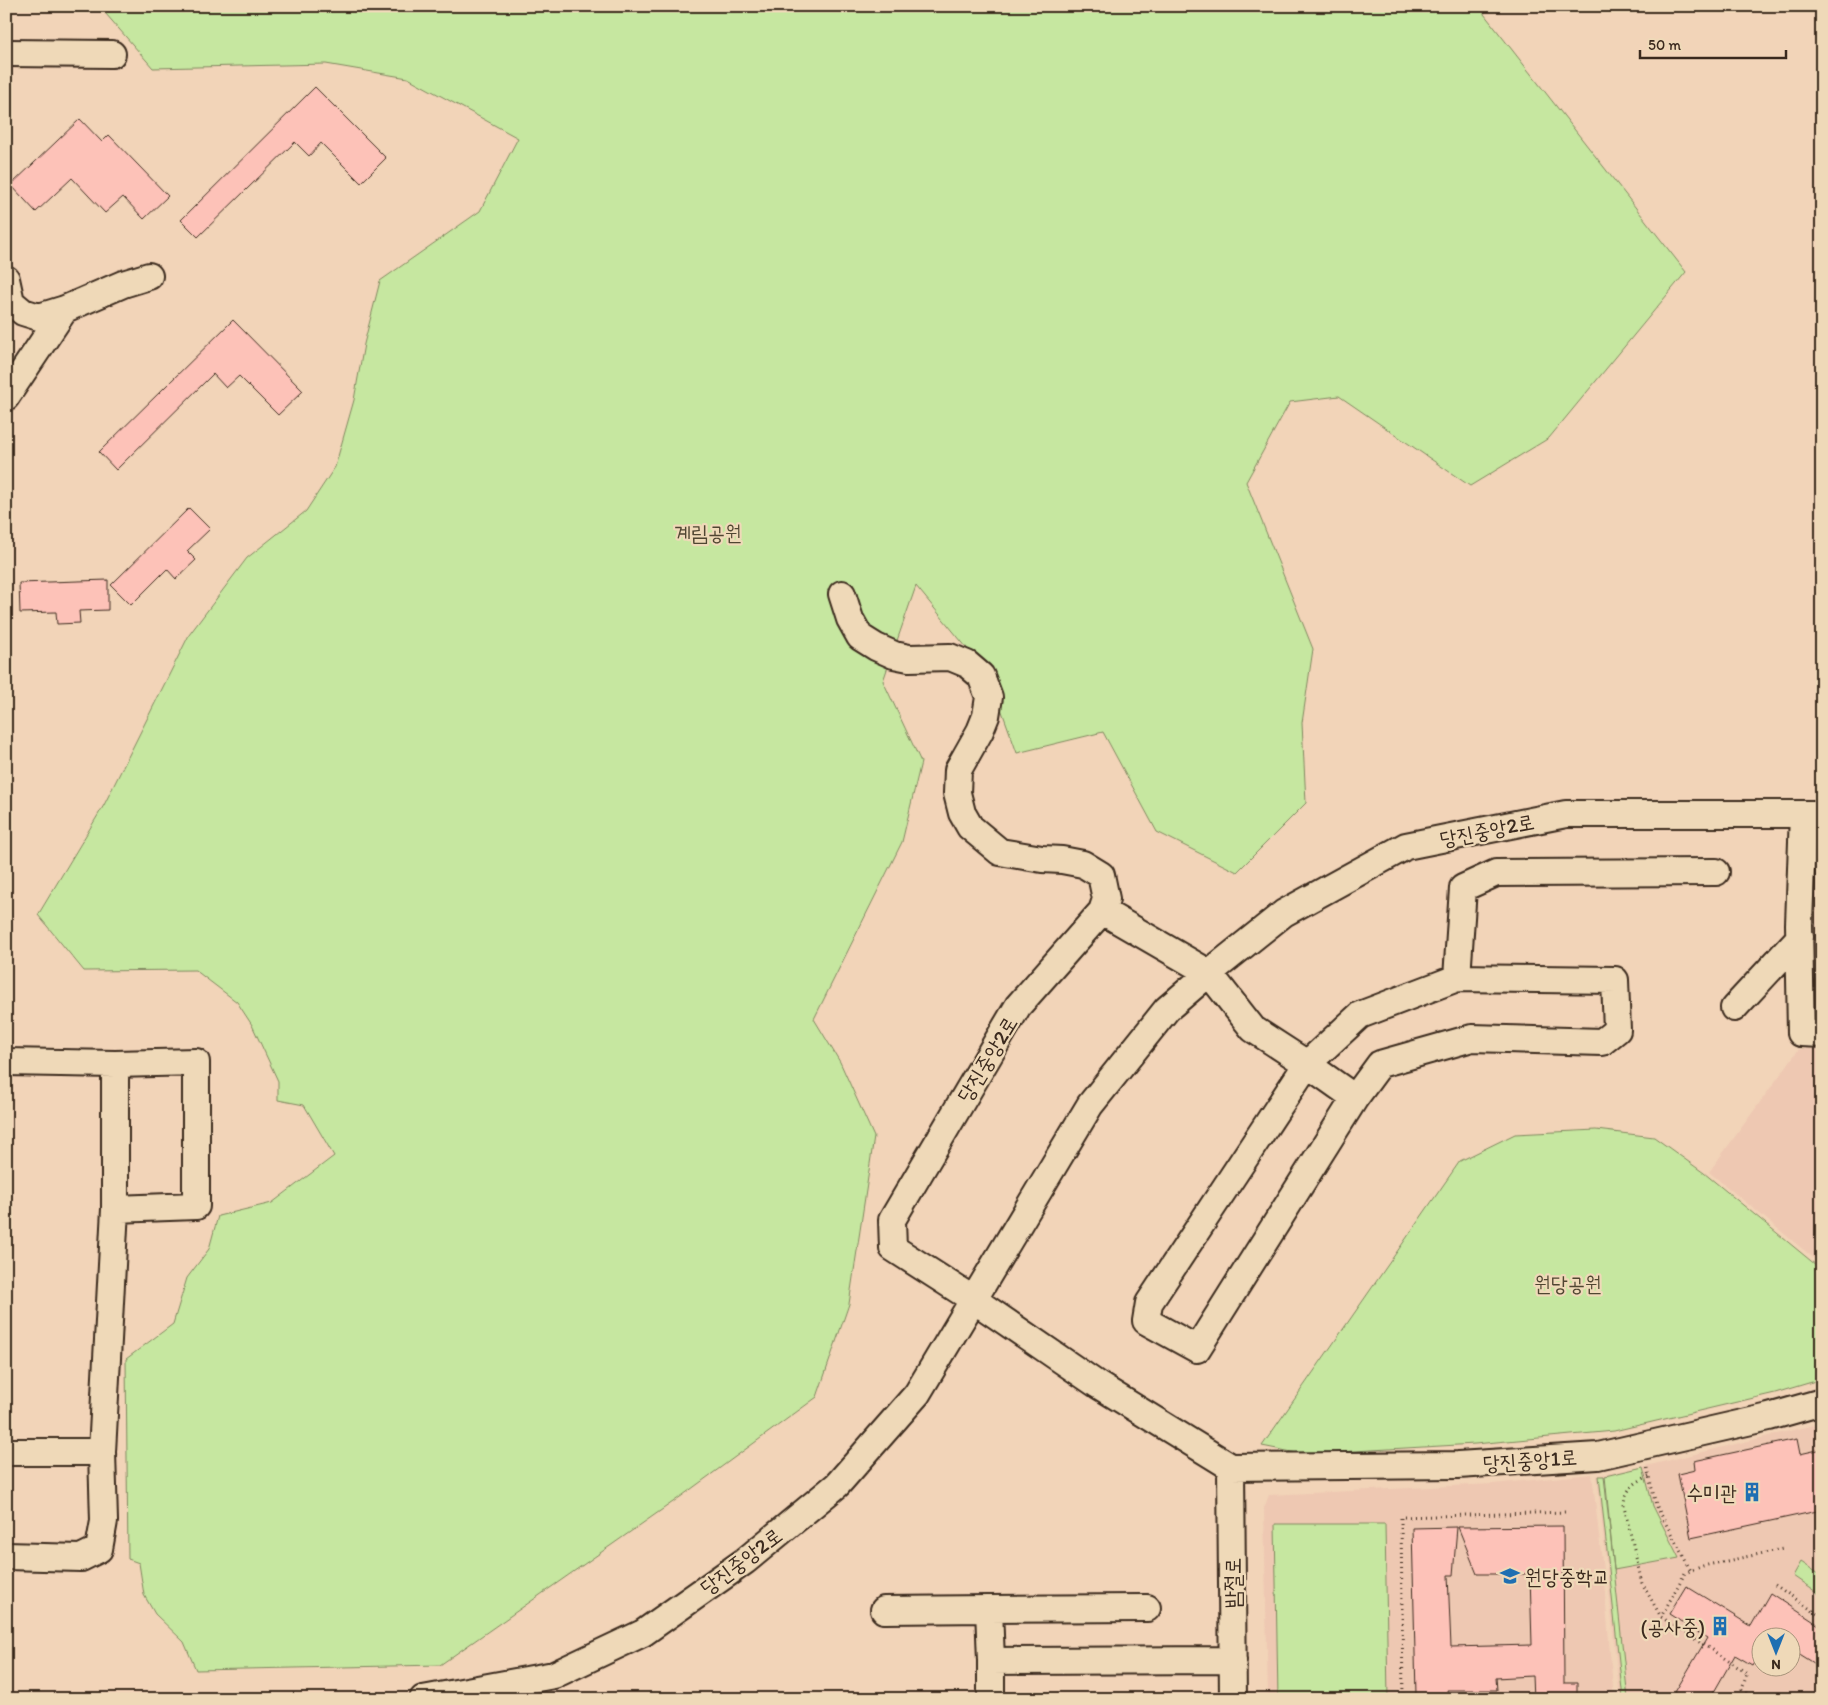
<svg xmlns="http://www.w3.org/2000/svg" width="1828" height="1705" font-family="Itim,'Poor Story',sans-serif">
	<rect width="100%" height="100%" fill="#f2d4b8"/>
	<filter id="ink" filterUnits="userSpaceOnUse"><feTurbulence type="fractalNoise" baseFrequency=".02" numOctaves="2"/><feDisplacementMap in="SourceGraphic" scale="10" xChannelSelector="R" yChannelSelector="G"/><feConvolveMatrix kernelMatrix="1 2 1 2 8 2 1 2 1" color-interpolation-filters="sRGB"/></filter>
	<g filter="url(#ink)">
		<path fill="#eec8b2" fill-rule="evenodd" d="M1799,1049H1822V1265L1709,1172Z
			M1822,1423V1699H1620L1597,1476L1646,1466ZM1760,1638H1790V1668H1760Z
			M1592,1474L1603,1570L1614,1699H1268L1264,1508L1269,1495L1492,1484Z"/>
		<path fill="#c6e7a0" stroke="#80885f" d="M99,6H1485L1484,14L1686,272L1549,438L1470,486L1339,396L1290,402L1246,482L1313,649L1302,723L1306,803L1237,872L1157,832L1103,732L1017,753L994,689L971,653L916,586L883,681L921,762L902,842L814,1019L840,1062L874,1137L849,1304L817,1397L683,1495L440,1665L196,1670L184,1642L155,1614L144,1595L139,1563L128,1559L126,1359L173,1324L187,1278L209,1249L218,1216L272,1203L334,1156L304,1105L278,1100V1081L252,1025L237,1002L195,970L84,971L38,915L104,805L189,635L247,558L306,511L335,467L354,400L364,344L380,281L480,211L518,138L408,78L326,64L153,68Z
			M1596,1130L1654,1137L1704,1173L1822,1270V1379L1775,1393L1614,1431L1475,1444L1302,1454L1262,1446L1460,1161L1515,1134Z
			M1643,1467L1653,1506L1679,1558L1614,1570L1605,1476Z
			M1599,1476H1604L1628,1699H1623Z
			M1275,1524H1385L1388,1699H1278Z
			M1801,1562L1822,1576V1596L1793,1576Z"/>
		<path fill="#fdc2b8" stroke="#3b2a1e" d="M315,87L386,158L361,183L321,143L309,156L295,142L198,237L181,220Z
			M80,119L102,142L109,135L168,196L144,219L123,197L105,213L72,178L36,212L11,185Z
			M233,320L303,391L278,415L239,376L226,388L213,374L116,470L99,452Z
			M189,508L210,529L187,551L196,560L176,579L167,569L131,605L111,585Z
			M108,580V610L79,611L80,623L57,624L56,612L20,613L19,583Z
			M1797,1439L1800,1454L1822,1449V1510L1691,1538L1678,1474L1695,1470L1694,1461Z
			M1563,1526L1564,1683H1577V1699H1533L1532,1676L1496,1678L1497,1690H1447L1448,1695H1416L1412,1528L1457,1527L1453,1575H1448L1451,1647L1532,1645L1530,1574H1477L1458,1527Z
			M1686,1586L1751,1626L1770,1593L1822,1627V1668L1790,1648V1638H1760V1652L1752,1665L1735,1655L1710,1699H1671L1707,1638L1669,1614Z"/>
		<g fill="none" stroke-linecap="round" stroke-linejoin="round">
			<defs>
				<path id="minor" d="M6,53L112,54
					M6,279L11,302L23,312L39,317L65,309L123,284L149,276
					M6,397L65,309
					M842,594L850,619L860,637L876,647L894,655L909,658L950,657L967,664L981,676L989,697L986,716L980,731L958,770L957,793L962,813L970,827L1000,852L1042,859L1062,860L1083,864L1101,875L1106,899L1102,911
					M1803,814L1799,924L1801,1033L1822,1034
					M1457,978L1463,888L1496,873L1716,872
					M1734,1008L1800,937
					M6,1062L115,1064V1209L102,1452L104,1521L99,1549L81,1558L6,1556
					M115,1209L196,1206V1062L115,1064
					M6,1452H102
					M1231,1467L1098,1385L974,1300L893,1248L892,1220L1018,1006L1102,911L1209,973L1253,1029L1307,1064L1149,1303L1146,1321L1197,1349L1355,1098L1307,1064L1360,1015L1457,978L1615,980L1617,1030L1602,1042L1472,1038L1380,1064L1355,1098
					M1231,1467L1458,1465L1598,1456L1769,1417L1822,1402
					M1231,1467L1233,1699
					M989,1609L1147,1608
					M884,1610L989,1609L991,1661L1233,1660
					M991,1661V1699
					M423,1699L554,1675L643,1633L745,1561L837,1485L917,1394L1090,1105L1167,1009L1209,973L1284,913L1406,846L1566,814H1822"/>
			</defs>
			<use href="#minor" stroke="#3b2a1e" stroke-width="30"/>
			<path stroke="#3b2a1e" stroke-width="3" stroke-dasharray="1 4" stroke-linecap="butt" d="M1647,1468L1656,1505L1691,1571
				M1649,1476C1635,1482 1624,1490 1624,1506L1642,1583L1661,1617
				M1775,1585L1822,1617
				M1403,1699L1401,1517L1567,1512
				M1755,1699L1742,1690L1747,1673L1661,1617L1685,1573L1703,1566L1783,1549"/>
			<use href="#minor" stroke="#efd9b8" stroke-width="26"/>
		</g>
	</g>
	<defs>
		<symbol id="building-bare" viewBox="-9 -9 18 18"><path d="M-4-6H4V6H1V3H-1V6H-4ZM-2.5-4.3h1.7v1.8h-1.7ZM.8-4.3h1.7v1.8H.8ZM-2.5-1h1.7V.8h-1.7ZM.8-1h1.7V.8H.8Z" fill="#1f6fb2" stroke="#efd9b8" stroke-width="2.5" paint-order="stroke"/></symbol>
		<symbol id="school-bare" viewBox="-9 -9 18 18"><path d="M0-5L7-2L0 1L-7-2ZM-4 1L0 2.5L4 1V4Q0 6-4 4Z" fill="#1f6fb2" stroke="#efd9b8" stroke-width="2.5" paint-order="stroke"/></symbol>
	</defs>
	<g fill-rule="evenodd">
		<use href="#building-bare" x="1738" y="1478" width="28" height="28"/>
		<use href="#school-bare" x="1496" y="1562" width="28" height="28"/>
		<use href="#building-bare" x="1706" y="1612" width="28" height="28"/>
	</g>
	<g text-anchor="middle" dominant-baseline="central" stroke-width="4.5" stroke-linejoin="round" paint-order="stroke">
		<g font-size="21" fill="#504632" stroke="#efd9b8">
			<text x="708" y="532">계림공원</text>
			<text x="1568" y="1283">원당공원</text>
		</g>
		<g font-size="21" fill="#3b2a1e" stroke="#efd9b8">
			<text transform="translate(1487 830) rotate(-11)">당진중앙2로</text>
			<text transform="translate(987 1059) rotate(-59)">당진중앙2로</text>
			<text transform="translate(1530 1460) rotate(-4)">당진중앙1로</text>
			<text transform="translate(741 1561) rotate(-37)">당진중앙2로</text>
			<text transform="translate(1232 1583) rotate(-90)">밤절로</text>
		</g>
		<g font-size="21" fill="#3b2a1e" stroke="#efd9b8" text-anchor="end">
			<text x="1737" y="1492">수미관</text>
			<text x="1525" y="1576" text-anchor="start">원당중학교</text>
			<text x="1705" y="1626">(공사중)</text>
		</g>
	</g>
	<rect width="1828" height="1705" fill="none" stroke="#efd9b8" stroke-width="25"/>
	<rect x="12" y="12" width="1803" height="1680" fill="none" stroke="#3b2a1e" stroke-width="2" filter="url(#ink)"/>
	<g transform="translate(1776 1652) rotate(180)"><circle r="24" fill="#efd9b8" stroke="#a7937a"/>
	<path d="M0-4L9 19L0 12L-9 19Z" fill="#1f6fb2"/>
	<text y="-8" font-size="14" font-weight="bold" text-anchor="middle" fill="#3b2a1e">N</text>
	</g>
	<path d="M1640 50v8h146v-8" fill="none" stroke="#3b2a1e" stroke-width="2.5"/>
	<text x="1648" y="50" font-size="15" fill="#3b2a1e" stroke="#efd9b8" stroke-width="4" paint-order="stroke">50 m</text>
</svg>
